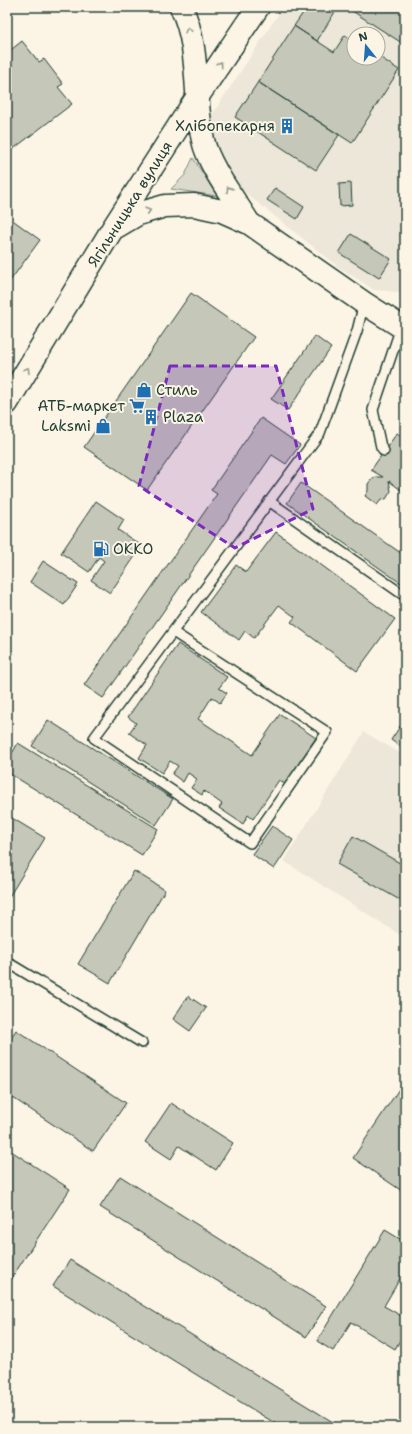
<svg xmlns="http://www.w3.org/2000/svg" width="412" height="1434" font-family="'Shantell Sans',sans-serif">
	<rect width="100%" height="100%" fill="#fcf5e5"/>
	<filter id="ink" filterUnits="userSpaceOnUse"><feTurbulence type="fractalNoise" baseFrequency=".025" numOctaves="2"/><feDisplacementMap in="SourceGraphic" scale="8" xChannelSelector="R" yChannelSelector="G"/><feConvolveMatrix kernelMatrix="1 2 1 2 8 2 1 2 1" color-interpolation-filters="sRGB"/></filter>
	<g filter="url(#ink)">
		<path fill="#ece7d8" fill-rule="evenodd" d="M283,7H405V297L398,292L374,290L336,265L243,191L228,171L215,148L212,132V115ZM354,34H378V58H354Z
			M364,732L405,756V938L284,861Z"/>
		<path fill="#dcdacc" stroke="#7e8c80" d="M193,158L217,196L171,189L185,175Z"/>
		<path fill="#c5c7b9" stroke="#1f3d34" d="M307,7H338L317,41L294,26Z
			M346,7H405V45Z
			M294,26L334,52L345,35L354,41V58H378V56L399,70L352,143L258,82Z
			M22,41L39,62L44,59L63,84L58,87L72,104L12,150L7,144V53Z
			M258,82L339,135L316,170L235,117Z
			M351,183L352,205L340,206L339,184Z
			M275,188L304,207L297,219L267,200Z
			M14,221L40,240L7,285V230Z
			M351,234L391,259L379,278L339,253Z
			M191,293L254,337L147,490L84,447Z
			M315,336L331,348L288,410L271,399Z
			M261,418L300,445L286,464L272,455L103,698L84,685L217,494L211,490Z
			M397,433L405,439V493L389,481L391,491L386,499L381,500L377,505L365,496L368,491V484L371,480L376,477H383L371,470Z
			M301,483L405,556V586L287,503Z
			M96,501L124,520L118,530L142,546L110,593L91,580L104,561L99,557L89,572L61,553Z
			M276,532L395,619L357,671L291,622L295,617L279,605L254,638L245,631L239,640L201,612L236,565L246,572Z
			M43,561L78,584L64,605L30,582Z
			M178,644L227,677L219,688L227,693L220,703L212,697L198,719L252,755L280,714L316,738L285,784L279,780L253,819L248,815L243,824L219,808L222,804L204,791L202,795L191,788L197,779L188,773L183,782L172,774L178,766L170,761L162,773L139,758L147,745L129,733L136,723L128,717Z
			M405,719V750L391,740Z
			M48,720L173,799L156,825L32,746Z
			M18,743L158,829L142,855L7,772V762Z
			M7,815L45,838L7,900Z
			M272,826L293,840L274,869L252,854Z
			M353,836L405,866V903L337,864Z
			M134,871L165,890L110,983L78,964Z
			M188,996L206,1008L190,1031L173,1019Z
			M16,1030L126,1103L93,1151L7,1094V1044Z
			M405,1080V1193L353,1158Z
			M171,1103L233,1143L216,1170L179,1146L171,1159L145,1142Z
			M8,1149L70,1189L7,1285V1151Z
			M120,1176L326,1306L306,1337L100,1207Z
			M385,1230L405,1242V1270L384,1306L405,1318V1332L395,1349L351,1322L333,1351L317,1341Z
			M70,1260L341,1427H281L53,1286Z"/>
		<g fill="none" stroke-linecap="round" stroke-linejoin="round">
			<defs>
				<path id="service" d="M384,451L381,447L373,410L401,327
					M269,501L405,596
					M173,632L327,732L250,843L94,738L320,433L357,331L364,303
					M7,962L142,1043"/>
				<path id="tertiary" d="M198,96L258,7"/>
				<path id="secondary" d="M181,7C201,48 193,97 203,140C208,165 235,200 249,223
					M116,227L138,214L165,206L194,205L222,211L249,223L364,303L405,329
					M7,403L113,228L198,96"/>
			</defs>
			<use href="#service" stroke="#1f3d34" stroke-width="12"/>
			<use href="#tertiary" stroke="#1f3d34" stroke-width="25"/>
			<use href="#secondary" stroke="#1f3d34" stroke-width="25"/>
			<use href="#service" stroke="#fcf5e5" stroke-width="9"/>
			<use href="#tertiary" stroke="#fcf5e5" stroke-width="22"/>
			<use href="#secondary" stroke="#fcf5e5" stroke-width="22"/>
		</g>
		<defs><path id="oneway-chevron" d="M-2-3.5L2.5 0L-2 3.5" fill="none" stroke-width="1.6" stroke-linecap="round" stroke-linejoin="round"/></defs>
		<g stroke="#8e998c">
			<use href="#oneway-chevron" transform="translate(188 30) rotate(-103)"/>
			<use href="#oneway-chevron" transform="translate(220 64) rotate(-56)"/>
			<use href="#oneway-chevron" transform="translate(229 189) rotate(-122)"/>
			<use href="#oneway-chevron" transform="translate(148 211) rotate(-16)"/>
			<use href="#oneway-chevron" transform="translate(27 370) rotate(-59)"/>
		</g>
	</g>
	<path fill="#7b2cbf" fill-opacity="0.2" stroke="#7b2cbf" stroke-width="3" stroke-dasharray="8 5" stroke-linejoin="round" d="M170,366H276L313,509L235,548L139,486Z"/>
	<defs>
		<symbol id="building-bare" viewBox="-9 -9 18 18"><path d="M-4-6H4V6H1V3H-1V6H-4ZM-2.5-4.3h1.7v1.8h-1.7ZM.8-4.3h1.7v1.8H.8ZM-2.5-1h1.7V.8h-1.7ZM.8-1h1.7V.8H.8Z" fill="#1f6fb2" stroke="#fcf5e5" stroke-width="2.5" paint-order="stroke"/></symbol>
		<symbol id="shop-bare" viewBox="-9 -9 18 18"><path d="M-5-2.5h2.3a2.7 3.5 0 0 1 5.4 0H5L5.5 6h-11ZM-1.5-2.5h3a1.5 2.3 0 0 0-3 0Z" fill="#1f6fb2" stroke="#fcf5e5" stroke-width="2.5" paint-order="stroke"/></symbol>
		<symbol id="supermarket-bare" viewBox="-9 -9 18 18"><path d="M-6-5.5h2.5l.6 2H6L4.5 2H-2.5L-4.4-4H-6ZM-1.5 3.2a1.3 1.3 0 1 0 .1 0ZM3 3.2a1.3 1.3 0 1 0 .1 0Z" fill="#1f6fb2" stroke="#fcf5e5" stroke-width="2.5" paint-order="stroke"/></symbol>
		<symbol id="fuel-bare" viewBox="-9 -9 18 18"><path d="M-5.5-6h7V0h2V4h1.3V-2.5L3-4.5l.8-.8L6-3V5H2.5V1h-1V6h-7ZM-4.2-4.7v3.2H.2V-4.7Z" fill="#1f6fb2" stroke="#fcf5e5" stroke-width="2.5" paint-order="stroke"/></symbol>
	</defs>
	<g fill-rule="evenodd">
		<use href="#building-bare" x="276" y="115" width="22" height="22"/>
		<use href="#shop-bare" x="133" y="379" width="22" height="22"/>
		<use href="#supermarket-bare" x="126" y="395" width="22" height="22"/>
		<use href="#building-bare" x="140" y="406" width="22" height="22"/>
		<use href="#shop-bare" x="92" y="415" width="22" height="22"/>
		<use href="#fuel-bare" x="90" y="538" width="22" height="22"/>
	</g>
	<g text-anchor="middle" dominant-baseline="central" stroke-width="4" stroke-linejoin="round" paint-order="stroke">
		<g font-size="15" fill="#1f3d34" stroke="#fcf5e5" text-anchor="end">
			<text x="275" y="126">Хлібопекарня</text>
			<text x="156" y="390" text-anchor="start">Стиль</text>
			<text x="125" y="406">АТБ-маркет</text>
			<text x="163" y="417" text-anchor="start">Plaza</text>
			<text x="91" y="426">Laksmi</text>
			<text x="113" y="549" text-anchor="start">ОККО</text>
		</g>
		<g font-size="15" fill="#1f3d34" stroke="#fcf5e5">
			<text transform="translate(130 204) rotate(-58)">Ягільницька вулиця</text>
		</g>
	</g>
	<rect width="412" height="1434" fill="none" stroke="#fcf5e5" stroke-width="24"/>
	<rect x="12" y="12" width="388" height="1410" fill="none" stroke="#1f3d34" stroke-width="1.5" filter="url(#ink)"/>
	<g transform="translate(366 46) rotate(343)"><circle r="19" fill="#fcf5e5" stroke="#a4ab9e"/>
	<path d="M0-3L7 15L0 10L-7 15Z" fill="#1f6fb2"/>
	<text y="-6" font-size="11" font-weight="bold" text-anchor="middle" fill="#1f3d34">N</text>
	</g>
</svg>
